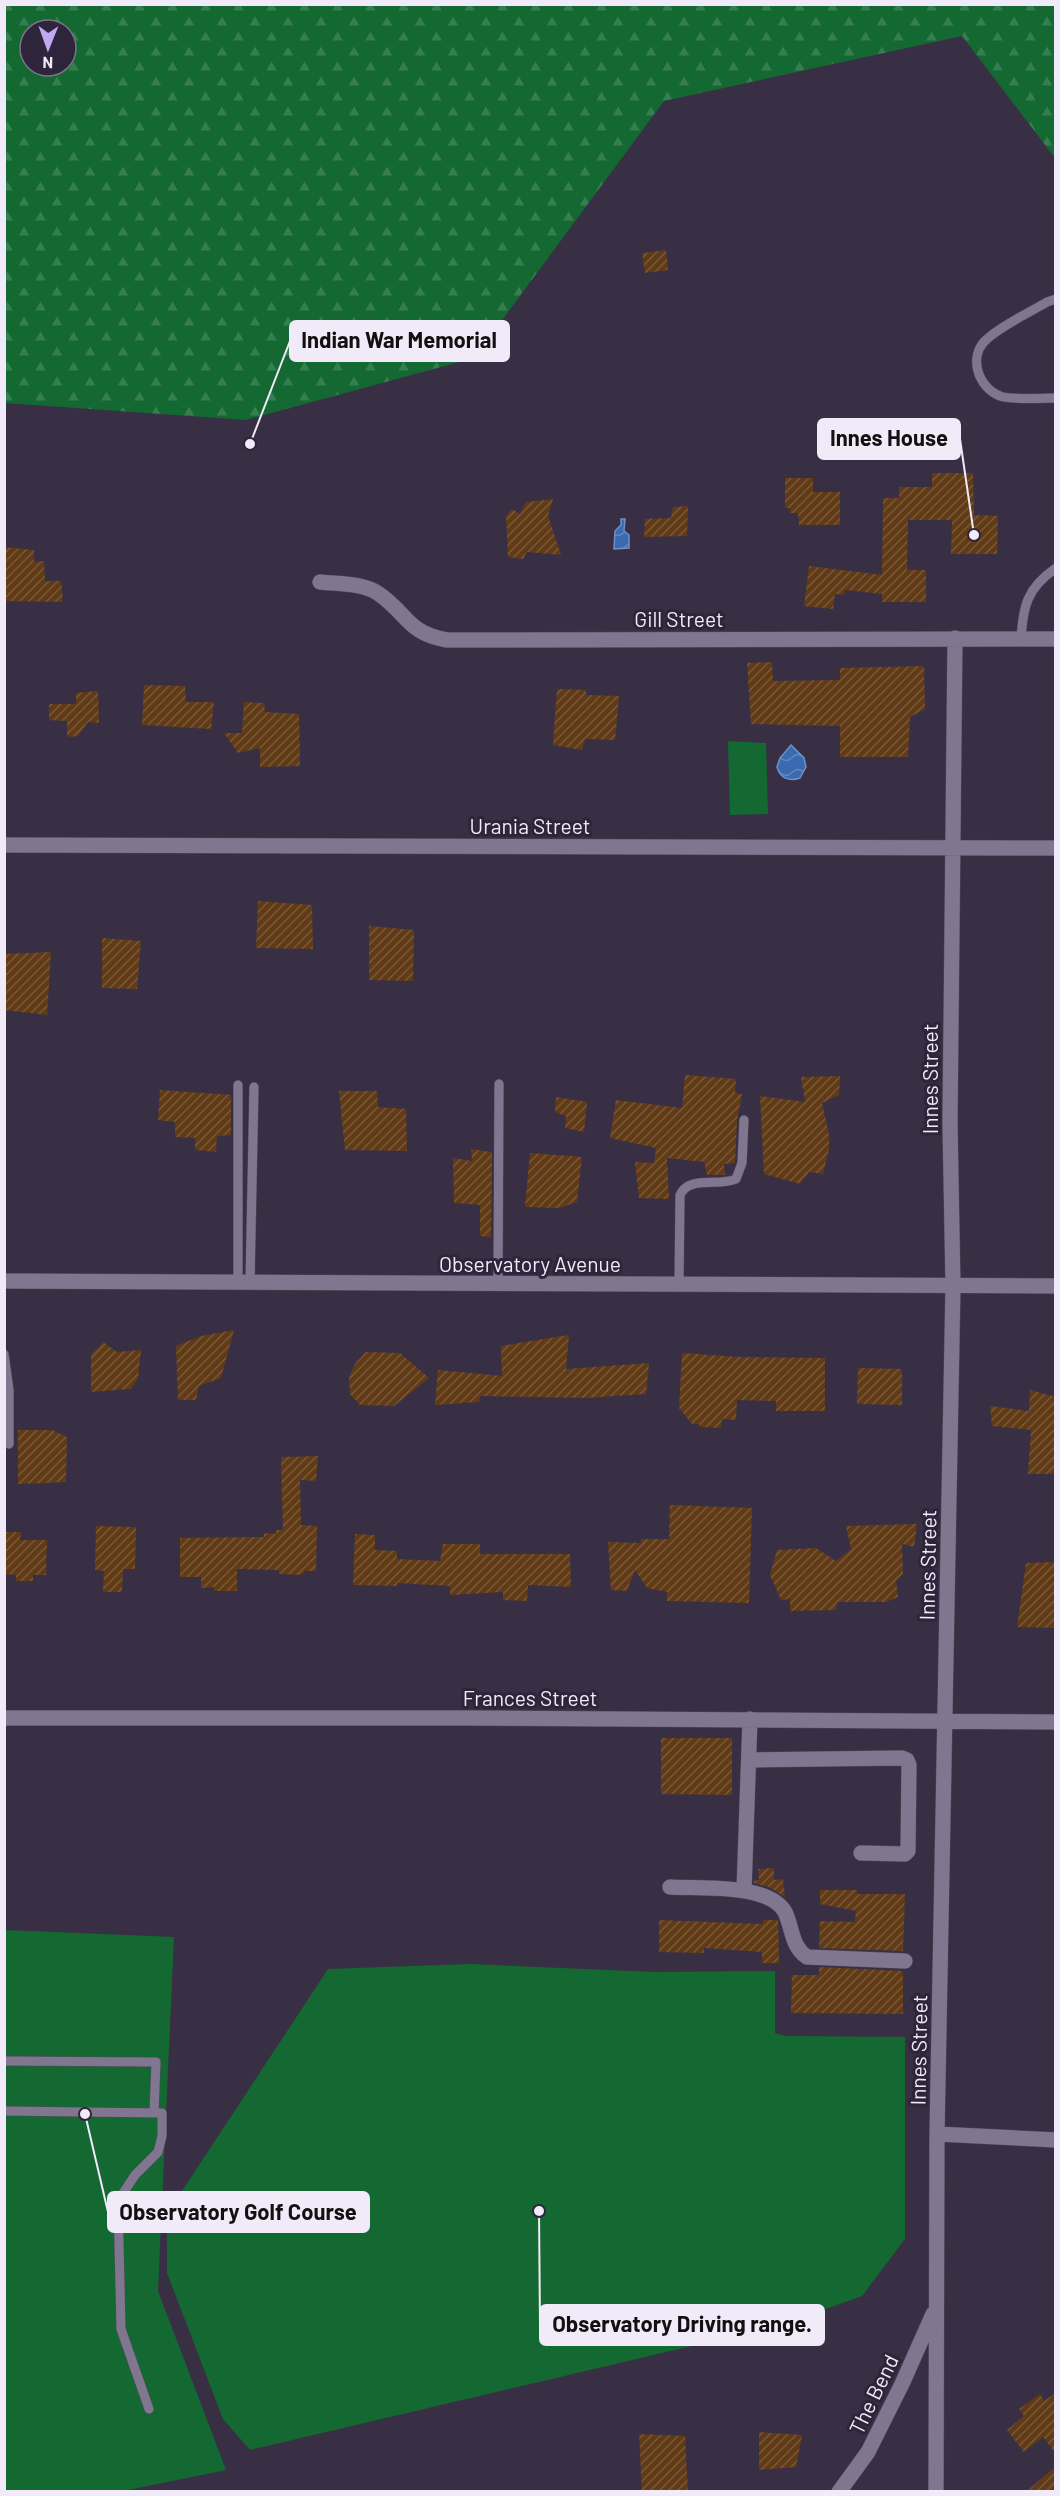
<svg xmlns="http://www.w3.org/2000/svg" width="1060" height="2496" font-family="Barlow,sans-serif">
	<defs>
		<pattern id="forest-firs" width="22" height="20" patternUnits="userSpaceOnUse" patternTransform="scale(1.5)"><rect width="22" height="20" fill="#146832"/><path d="M5 1l3.5 6h-7zM16 11l3.5 6h-7z" fill="#367e50"/></pattern>
		<pattern id="water-waves" width="16" height="10" patternUnits="userSpaceOnUse" patternTransform="scale(1.5)"><rect width="16" height="10" fill="#3a6ab0"/><path d="M0 5q4-4 8 0t8 0" fill="none" stroke="#6087bf"/></pattern>
		<pattern id="building-hatch" width="6" height="6" patternUnits="userSpaceOnUse" patternTransform="scale(1.5)"><rect width="6" height="6" fill="#613b16"/><path d="M-1 1l2-2M0 6l6-6M5 7l2-2" fill="none" stroke="#785839"/></pattern>
	</defs>
	<rect width="100%" height="100%" fill="#392f45"/>
	<path fill="#146832" d="M728,741L766,743L768,814L730,815Z
		M5,1930L174,1937L158,2291L226,2470L123,2491L5,2492Z
		M469,1964L654,1972L775,1971V2033L786,2036L905,2037V2239L862,2296L781,2325L250,2450L223,2419L167,2273V2225L178,2197L328,1969Z"/>
	<path fill="url(#forest-firs)" fill-rule="evenodd" d="M4,5H1055V158L962,36L664,101L474,358L246,420L5,403ZM30,30H66V66H30Z"/>
	<path fill="url(#water-waves)" stroke="#7190c6" stroke-width="1.5" d="M621,519H625L624,531L629,535V548L614,549L615,531L621,525Z
		M791,745L804,758L806,767L800,778C789,782 780,778 777,767L780,758Z"/>
	<path fill="url(#building-hatch)" d="M666,250L668,270L645,273L642,253Z
		M932,473H973L974,515L998,516L997,554H951L952,520H908L907,570H926V602H882V594L845,590L844,595L835,594L833,609L804,606L809,566L882,575L883,498H899V487H932Z
		M785,478H813V492H840V525H799L798,513H790V508H785Z
		M553,499L548,516L561,555L527,552L523,559L508,557L506,516L512,509L520,514L526,502Z
		M688,506L687,536L644,537L645,519L671,518L673,507Z
		M4,547L34,550V562L44,561L45,581H61L63,602L4,601Z
		M772,662L773,681L840,680V668L924,666L925,709L910,717L908,757H840V726L751,724L747,663Z
		M144,685L185,686L186,702H214L211,729L142,725Z
		M557,689L586,690V695L619,696L615,740L585,739L582,750L553,745Z
		M98,691L99,723L88,722L78,736L67,737V721L49,720V704H76V693Z
		M244,702L264,703L265,712L299,714L300,766L260,767V748L238,753L224,733H242Z
		M258,901L312,905L313,949L256,948Z
		M369,926L414,930L413,981L369,980Z
		M102,938L141,941L137,989L102,988Z
		M51,952L47,1015L4,1010V954Z
		M685,1075L736,1079L735,1093L742,1094L737,1120L735,1163L724,1164L725,1175H707L704,1162L667,1158L669,1199L639,1198L635,1162L654,1163L656,1148L610,1138L616,1100L682,1108Z
		M840,1076L839,1095L822,1103L829,1135V1149L823,1174L809,1172L800,1184L764,1174L760,1096L805,1102L801,1077Z
		M160,1090L231,1095V1135L217,1136L216,1152L195,1150V1138L175,1137V1122L158,1120Z
		M339,1091H377L378,1107L406,1109L407,1151L345,1150Z
		M556,1097L587,1102L584,1132L565,1128L566,1116L555,1112Z
		M471,1149L492,1152L491,1237L480,1236V1205L454,1203L453,1158L472,1161Z
		M530,1153L582,1157L577,1202L559,1208L525,1207Z
		M234,1330L221,1378L199,1386L196,1400H178L176,1346L201,1336Z
		M569,1335L566,1369L649,1363L646,1394L585,1398L480,1396L479,1402L435,1405L438,1370L502,1376L501,1346Z
		M103,1342L117,1352L141,1350L138,1378L131,1389L91,1392V1355Z
		M366,1352L400,1353L429,1378L394,1406L360,1405L350,1394L349,1377L355,1364Z
		M682,1353L739,1357L825,1358V1411H776V1401L737,1400L736,1420L722,1419L721,1428L700,1427L699,1424H692L679,1408Z
		M858,1368L902,1369V1405L857,1404Z
		M1030,1390L1056,1397V1474H1028L1031,1430L992,1426L990,1406L1029,1411Z
		M18,1430H52L67,1437L66,1482L18,1484Z
		M318,1456L316,1481L300,1480L301,1525L317,1526L316,1571H304L302,1575L279,1574V1570L237,1569V1591H214V1587L201,1588V1577H180V1538L264,1537V1533L276,1534V1530H283L281,1457Z
		M670,1505L752,1508L749,1603L667,1601V1592L647,1588L635,1570L627,1591L611,1590L608,1542L641,1543V1539H669Z
		M917,1524L914,1547L902,1544L903,1574L896,1581L898,1597L886,1602H837L836,1610L790,1611V1599L781,1600L770,1575L777,1550L816,1548L836,1561L851,1549L846,1526Z
		M96,1526L136,1527L135,1569H123L122,1592H103L104,1571L95,1570Z
		M4,1532H21L20,1540H47L46,1575H33V1581H16V1575L4,1574Z
		M355,1534L375,1535V1550L397,1551V1559L440,1561L443,1544H480V1554H570L571,1587L528,1585L527,1601L503,1600V1592L450,1595V1586L397,1583V1586L353,1585Z
		M1056,1562V1628L1017,1627L1026,1563Z
		M661,1738H732V1795L661,1794Z
		M774,1868V1880L783,1879L785,1897L769,1887L754,1883V1881L759,1880L758,1869Z
		M820,1890H857V1894H905L903,1951L819,1948L820,1921L855,1922L856,1911L820,1904Z
		M659,1920L763,1924V1920H778L779,1963H762V1952L704,1948V1953L659,1952Z
		M819,1967L903,1971V2014L791,2013L792,1975H819Z
		M1056,2393V2454L1043,2437L1024,2452L1007,2430L1024,2416L1019,2409L1040,2394L1044,2401Z
		M759,2432L802,2435L796,2467L759,2470Z
		M639,2434L685,2436L688,2492H642Z
		M1056,2466V2492H1026Z"/>
	<g fill="none" stroke-linecap="round" stroke-linejoin="round">
		<defs>
			<path id="service" d="M1056,299L1047,302C1027,314 1004,324 987,339C968,355 977,387 1000,396C1009,400 1043,398 1056,398
				M1021,639C1023,606 1027,588 1056,568
				M238,1085V1283
				M250,1283L254,1087
				M498,1284L499,1084
				M679,1285L680,1195C689,1175 718,1187 736,1179L742,1163L744,1120
				M4,1354L9,1390V1444
				M4,2061L156,2062L154,2113
				M4,2111L162,2113V2136L158,2152L135,2175L118,2201L121,2329L149,2409"/>
			<path id="minor" d="M320,582C338,584 364,583 379,594C408,614 407,633 447,640L1056,639
				M4,845L1056,848
				M4,1718H469L1056,1722
				M749,1760L902,1758L907,1760L909,1765L908,1851L905,1854L861,1853
				M670,1887C699,1889 769,1883 785,1912C793,1929 791,1946 807,1957L905,1961
				M744,1890L750,1719
				M937,2134L1056,2140
				M839,2492L868,2452L902,2384L933,2314
				M936,2492L937,2134L953,1286L950,1123L955,638"/>
			<path id="secondary" d="M4,1281L1056,1286"/>
		</defs>
		<use href="#service" stroke="#524a5c" stroke-width="10"/>
		<use href="#minor" stroke="#524a5c" stroke-width="16"/>
		<use href="#secondary" stroke="#524a5c" stroke-width="16"/>
		<use href="#service" stroke="#81768f" stroke-width="9"/>
		<use href="#minor" stroke="#81768f" stroke-width="15"/>
		<use href="#secondary" stroke="#81768f" stroke-width="15"/>
	</g>
	<g text-anchor="middle" dominant-baseline="central" stroke-width="6" stroke-linejoin="round" paint-order="stroke">
		<g font-size="21" fill="#f0eaf9" stroke="#2f253a">
			<text x="679" y="618">Gill Street</text>
			<text x="530" y="825">Urania Street</text>
			<text transform="translate(929 1079) rotate(-90)">Innes Street</text>
			<text x="530" y="1263">Observatory Avenue</text>
			<text transform="translate(927 1565) rotate(-89)">Innes Street</text>
			<text x="530" y="1697">Frances Street</text>
			<text transform="translate(918 2050) rotate(-89)">Innes Street</text>
			<text transform="translate(873 2394) rotate(-64)">The Bend</text>
		</g>
	</g>
	<path fill="none" stroke="#f0eaf9" stroke-width="2" d="M250 444L290 341M974 535L960 439M85 2114L108 2212M539 2211L540 2325"/>
	<g fill="#f0eaf9" stroke="#2f253a" stroke-width="2">
		<circle cx="250" cy="444" r="6"/>
		<circle cx="974" cy="535" r="6"/>
		<circle cx="85" cy="2114" r="6"/>
		<circle cx="539" cy="2211" r="6"/>
	</g>
	<g fill="#f0eaf9" stroke="#f0eaf9" stroke-width="2">
		<rect x="290" y="321" width="219" height="40" rx="6"/>
		<rect x="818" y="419" width="142" height="40" rx="6"/>
		<rect x="108" y="2192" width="261" height="40" rx="6"/>
		<rect x="540" y="2305" width="284" height="40" rx="6"/>
	</g>
	<g font-size="22" text-anchor="middle" font-weight="bold" fill="#111">
		<text x="399" y="348">Indian War Memorial</text>
		<text x="889" y="446">Innes House</text>
		<text x="238" y="2220">Observatory Golf Course</text>
		<text x="682" y="2332">Observatory Driving range.</text>
	</g>
	<rect width="1060" height="2496" fill="none" stroke="#f0eaf9" stroke-width="12"/>
	<g transform="translate(48 48) rotate(181)"><circle r="28" fill="#2f253a" stroke="#7c7486" stroke-width="1.5"/>
	<path d="M0-4.5L10 22L0 15L-10 22Z" fill="#c0a8f3"/>
	<text y="-9" font-size="16" font-weight="bold" text-anchor="middle" fill="#f0eaf9">N</text>
	</g>
</svg>
